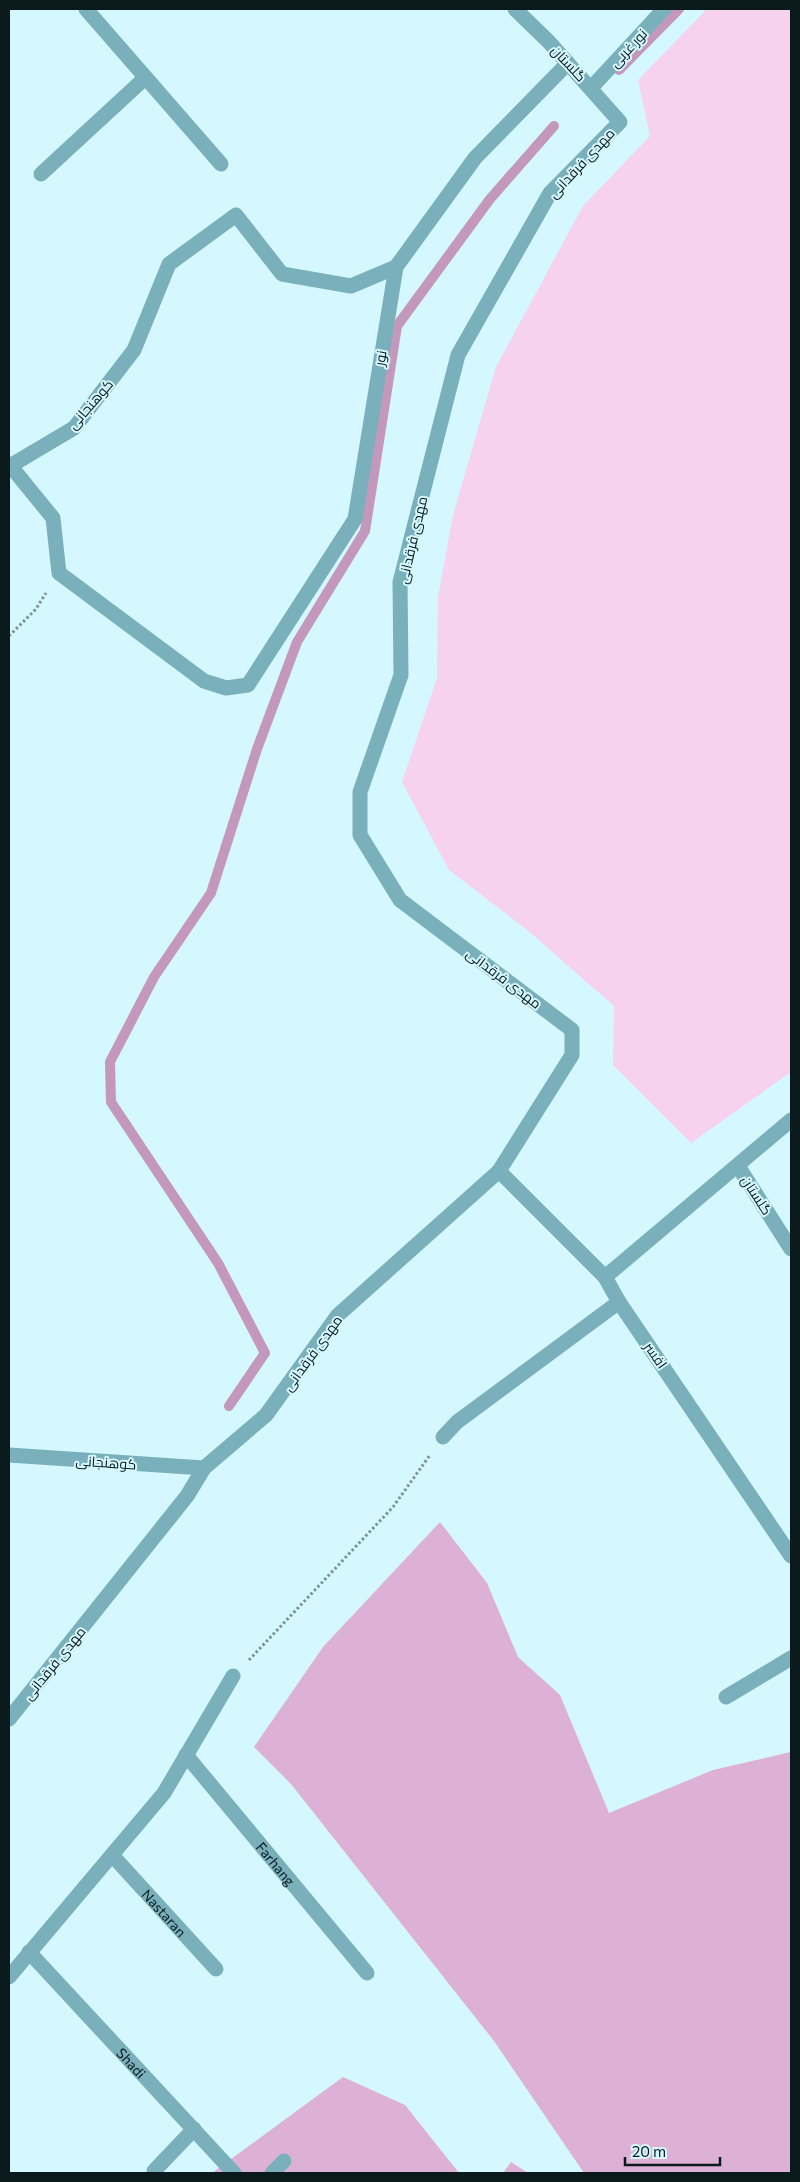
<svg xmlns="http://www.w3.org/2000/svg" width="800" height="2182" font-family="Commissioner,Cairo,sans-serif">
	<rect width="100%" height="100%" fill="#d5f7fe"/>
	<path fill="#f6d2ef" d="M707,9H791V1072L691,1143L613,1065L614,1006L526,929L449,870L402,782L437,678L438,597L453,515L496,367L583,206L650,136L638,80Z"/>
	<path fill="#ddb0d5" d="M440,1522L487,1583L518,1657L560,1695L609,1813L713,1770L791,1752V2173H584L494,2041L291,1784L254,1747L323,1647Z
		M343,2077L405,2105L459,2173H212Z
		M511,2162L528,2173H503Z"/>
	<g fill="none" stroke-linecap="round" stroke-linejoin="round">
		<path stroke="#c398bc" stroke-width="10" d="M619,70L679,9
			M229,1406L265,1353L218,1263L111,1102L110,1062L154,977L211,893L257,749L297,642L365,531L397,326L490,199L554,126"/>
		<path stroke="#799398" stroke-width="3" stroke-dasharray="2.5 2.5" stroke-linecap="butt" d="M9,636L36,609L46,593
			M249,1660L393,1507L430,1455"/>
		<g stroke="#7ab0bb" stroke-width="15">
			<path d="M86,9L221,164"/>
			<path d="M592,87L664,9"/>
			<path d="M41,174L145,78"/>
			<path d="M9,464L53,518L59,573L204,681L226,688L248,685L355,519L396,267L475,158L568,63"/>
			<path d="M10,466L74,428L134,350L169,264L236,215L282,274L351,286L396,267"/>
			<path d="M738,1166L791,1249"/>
			<path d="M499,1171L605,1277L619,1302L791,1556"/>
			<path d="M605,1277L791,1120"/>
			<path d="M443,1437L457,1422L619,1302"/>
			<path d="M9,1455L204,1468"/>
			<path d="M726,1697L791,1658"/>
			<path d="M9,1719L187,1496L204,1468L266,1415L338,1315L499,1171L572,1055V1030L400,900L360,835V792L401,675L400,582L458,355L550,193L620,122L549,42L515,9"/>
			<path id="s1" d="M186,1755L367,1973"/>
			<path id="s2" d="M112,1855L216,1969"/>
			<path id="s3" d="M29,1952L234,2173"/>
			<path d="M9,1977L164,1793L233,1676"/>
			<path d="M154,2171L194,2129"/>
			<path d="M272,2173L284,2161"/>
		</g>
	</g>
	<g text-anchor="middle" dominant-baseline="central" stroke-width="4" stroke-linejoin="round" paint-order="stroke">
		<g font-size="14" fill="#09191c" stroke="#d5f7fe">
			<text transform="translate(628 48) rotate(-47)">نور غربى</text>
			<text transform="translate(569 63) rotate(47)">گلستان</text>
			<text transform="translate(581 163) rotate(-47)">مهدی فرقدانی</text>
			<text transform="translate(380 358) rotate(-80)">نور</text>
			<text transform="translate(90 404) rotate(-49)">کوهنجانی</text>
			<text transform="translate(412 540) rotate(-77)">مهدی فرقدانی</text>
			<text transform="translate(504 978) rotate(37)">مهدی فرقدانی</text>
			<text transform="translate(757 1195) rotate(57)">گلستان</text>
			<text transform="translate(312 1353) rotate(-54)">مهدی فرقدانی</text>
			<text transform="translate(656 1355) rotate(55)">افسر</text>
			<text transform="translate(106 1462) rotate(4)">کوهنجانی</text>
			<text transform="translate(54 1663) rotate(-51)">مهدی فرقدانی</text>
			<text stroke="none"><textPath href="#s1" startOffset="141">Farhang</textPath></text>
			<text stroke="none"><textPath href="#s2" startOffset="78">Nastaran</textPath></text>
			<text stroke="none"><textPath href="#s3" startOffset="151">Shadi</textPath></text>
		</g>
	</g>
	<rect width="800" height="2182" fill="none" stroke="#09191c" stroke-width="20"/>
	<path d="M625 2157v8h95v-8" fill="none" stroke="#09191c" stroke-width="2.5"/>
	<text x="632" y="2157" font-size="15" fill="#09191c" stroke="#d5f7fe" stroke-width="4" paint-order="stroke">20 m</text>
</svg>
